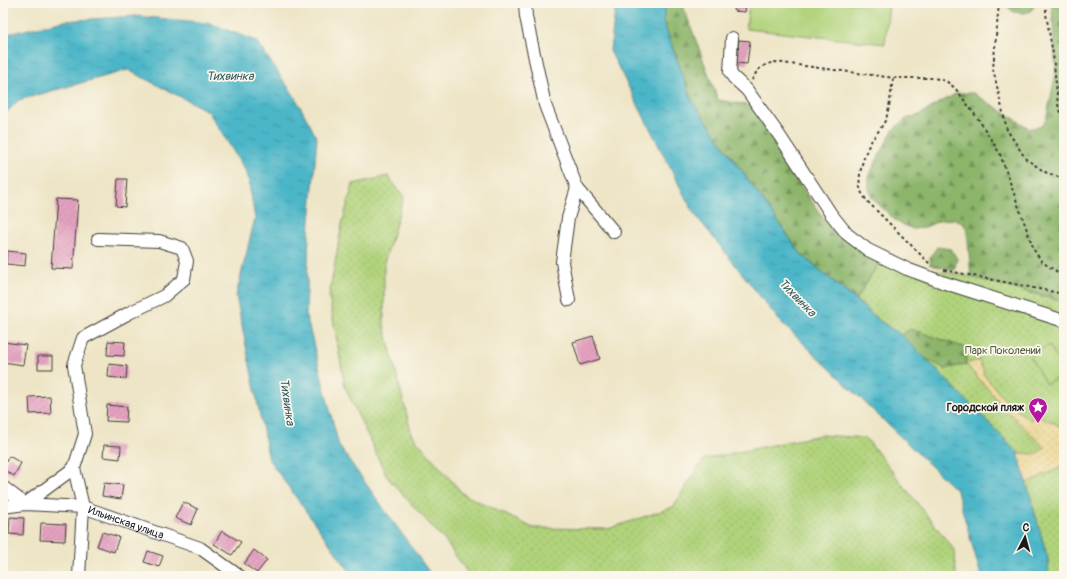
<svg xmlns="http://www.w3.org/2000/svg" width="1067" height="579" font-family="Pangolin,sans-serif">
	<defs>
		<pattern id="green-dots" width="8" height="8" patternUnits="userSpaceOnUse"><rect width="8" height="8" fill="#b1d37b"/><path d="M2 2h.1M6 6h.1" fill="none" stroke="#98b56a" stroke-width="1.8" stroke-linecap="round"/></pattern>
		<pattern id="forest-firs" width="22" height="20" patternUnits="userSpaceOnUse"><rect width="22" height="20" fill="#8cb56b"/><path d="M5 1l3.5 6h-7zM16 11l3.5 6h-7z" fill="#729257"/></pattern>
		<pattern id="sand-dots" width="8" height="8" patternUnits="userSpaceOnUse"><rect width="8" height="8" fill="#eeda9e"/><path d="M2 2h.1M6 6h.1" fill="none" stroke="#ccba88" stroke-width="1.8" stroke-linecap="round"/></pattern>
		<pattern id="water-ripples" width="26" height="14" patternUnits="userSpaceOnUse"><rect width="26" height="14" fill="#4bb6c8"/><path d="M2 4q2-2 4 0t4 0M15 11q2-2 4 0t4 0" fill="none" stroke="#3e93a2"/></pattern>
		<pattern id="building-hatch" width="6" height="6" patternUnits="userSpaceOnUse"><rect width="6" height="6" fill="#e4a2c0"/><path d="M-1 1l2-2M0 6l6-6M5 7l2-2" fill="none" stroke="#c38ba4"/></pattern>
	</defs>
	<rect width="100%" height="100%" fill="#fbf7ec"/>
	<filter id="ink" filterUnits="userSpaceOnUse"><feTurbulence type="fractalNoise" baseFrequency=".025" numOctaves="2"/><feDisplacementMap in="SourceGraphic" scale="8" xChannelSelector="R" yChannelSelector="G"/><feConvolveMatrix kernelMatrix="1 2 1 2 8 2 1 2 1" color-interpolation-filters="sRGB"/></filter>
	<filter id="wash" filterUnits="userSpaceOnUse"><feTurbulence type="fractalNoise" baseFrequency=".012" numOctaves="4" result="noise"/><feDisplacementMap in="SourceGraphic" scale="16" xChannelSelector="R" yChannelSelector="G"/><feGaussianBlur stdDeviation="0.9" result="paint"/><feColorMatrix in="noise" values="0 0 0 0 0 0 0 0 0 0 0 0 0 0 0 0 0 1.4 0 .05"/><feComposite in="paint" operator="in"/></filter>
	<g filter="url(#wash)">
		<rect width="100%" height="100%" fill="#eee5c6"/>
		<path fill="url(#green-dots)" stroke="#66784c" d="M388,176L404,197L384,263V325L412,435L463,494L533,528L608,529L673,507L704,459L821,435L866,438L955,551L956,576H470L446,542L387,477L345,387L329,296L342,224L353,184Z
			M881,260L898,265L964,275L1064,302V576H1047L1049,563L1018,453L915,348L901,335L880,321L856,300Z"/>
		<path fill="url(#forest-firs)" stroke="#546844" d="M666,3H682L718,100L753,106L785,158L792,173L830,228L881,260L856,300L801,254L692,101L663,21Z
			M1006,3H1036L1031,11L1024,13L1014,12L1007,6Z
			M1049,3H1064V301L971,277L967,228L962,223L954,219L941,220L923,228L913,229L897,222L872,198L869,188V176L878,158L893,130L906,119L919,115L957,93H973L1029,128L1040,127L1046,120L1056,73L1052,6Z
			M937,247L951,249L957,259L954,270L931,265L930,258Z
			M911,329L966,348V364L946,369L924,358L901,335Z"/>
		<path fill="url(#sand-dots)" stroke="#857b5d" d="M979,360L985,376L1009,405L1031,420L1035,414L1064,428V466L1026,483L1018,453L1035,454L1045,448L1004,408L966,364Z"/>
		<path fill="#b1d37b" stroke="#66784c" d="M749,3H889L885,44L746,29Z
			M1049,345L1064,370V374L1046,384L1030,356Z"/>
		<path fill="url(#water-ripples)" stroke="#346972" d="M616,3H666L663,21L692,101L801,254L880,321L901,335L915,348L1018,453L1049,563L1047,576H981L957,491L779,320L693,212L610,51Z
			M135,16L209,23L256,41L295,97L317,138L309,234L306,315L339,446L432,576H353L269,460L236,296L255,218L247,173L208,111L128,70L19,100L3,116V35L64,21Z"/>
		<g id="blocks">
			<path fill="url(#building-hatch)" d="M735,3H746L745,12L734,11Z
				M739,40L750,41L747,64L737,63Z
				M118,179H127L125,207L116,206Z
				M56,199L78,200L73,269L51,268Z
				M7,251L26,253L25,266L6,264Z
				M593,336L600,359L580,365L573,342Z
				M108,341L125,342L124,356L107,355Z
				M3,342L26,345L23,365L3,362Z
				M38,356H53V369H38Z
				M109,364L127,366L126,379L108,377Z
				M50,396L51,413L30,414L29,397Z
				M107,405L127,407L126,422L106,421Z
				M104,445L121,446L120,459L103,457Z
				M9,456L21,463L14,476L3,469V467Z
				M104,483L123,485L121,499L102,496Z
				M183,502L198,509L191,525L175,518Z
				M10,517L24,518L23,535L9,534Z
				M41,523L66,524L65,541L40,540Z
				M222,531L241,542L232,555L214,544Z
				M102,532L119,537L114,552L97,546Z
				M254,550L267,560L257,573L244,564Z
				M148,551L163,556L159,567L144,562Z
				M37,573L66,574V576H36Z"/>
		</g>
	</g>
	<g filter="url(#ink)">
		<use href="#blocks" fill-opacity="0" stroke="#3c3a36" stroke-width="1"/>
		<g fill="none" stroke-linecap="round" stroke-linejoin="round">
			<defs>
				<g id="minor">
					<path d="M525,3L526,17L545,105L577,188L568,218L562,262L569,300"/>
					<path d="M732,38L730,72L733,77L747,90L779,135L831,214L847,234L868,250L907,269L942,282L1064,321"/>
					<path d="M577,188L614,232"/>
					<path d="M3,487L25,504L74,468"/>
					<path id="s1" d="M3,507L25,504L83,507L200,548L239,576"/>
					<path d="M79,576L83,507L74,468L85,434L74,365L83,338L129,313L164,296L184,279L187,261L182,248L159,241L98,239"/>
				</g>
			</defs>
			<use href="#minor" stroke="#3c3a36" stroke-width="14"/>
			<path stroke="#3c3a36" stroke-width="2" stroke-dasharray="3 3" stroke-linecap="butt" d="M999,3L993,69L1007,130L1026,159L1045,172L1064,179
				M1046,3V14L1053,54L1058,105L1064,119
				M893,79C891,92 890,106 886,119C882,127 877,133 872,140C865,151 856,177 861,191C862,194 865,198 867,201L932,266
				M752,80C758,68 762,65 775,62L894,78H934L946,81L955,88L979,120L1000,154L1034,250L1042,262L1064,276
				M944,270L1064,294"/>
			<use href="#minor" stroke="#fff" stroke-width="12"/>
		</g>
	</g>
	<defs>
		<symbol id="sight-pin" viewBox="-11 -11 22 30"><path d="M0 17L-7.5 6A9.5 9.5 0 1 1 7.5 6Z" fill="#b5179e" stroke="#fbf7ec"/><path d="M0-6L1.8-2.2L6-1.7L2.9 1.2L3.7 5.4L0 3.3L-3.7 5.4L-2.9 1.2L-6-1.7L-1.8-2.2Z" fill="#fff"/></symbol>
	</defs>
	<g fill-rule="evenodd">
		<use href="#sight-pin" x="1027" y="396" width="22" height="30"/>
	</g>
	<g text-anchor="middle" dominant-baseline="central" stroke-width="3.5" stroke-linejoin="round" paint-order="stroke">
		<g font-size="11" fill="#505c3d" stroke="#fbf7ec">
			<text x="1003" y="350">Парк Поколений</text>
		</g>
		<g font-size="11" font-weight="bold" fill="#1c1c1c" stroke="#fbf7ec" text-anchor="end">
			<text x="1024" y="407">Городской пляж</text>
		</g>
		<g font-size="11" fill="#1c1c1c" stroke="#fbf7ec">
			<text stroke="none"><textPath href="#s1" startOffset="126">Ильинская улица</textPath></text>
		</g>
		<g font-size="12" font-style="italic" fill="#2f5a61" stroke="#fbf7ec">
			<text x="230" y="76">Тихвинка</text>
			<text transform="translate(797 298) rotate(46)">Тихвинка</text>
			<text transform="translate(287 402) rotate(82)">Тихвинка</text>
		</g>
	</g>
	<rect width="1067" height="579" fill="none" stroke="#fbf7ec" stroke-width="16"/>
	<g transform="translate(1025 537) rotate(6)" stroke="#fbf7ec" stroke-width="3" paint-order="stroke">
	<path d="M0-3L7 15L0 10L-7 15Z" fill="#1c1c1c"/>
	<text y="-6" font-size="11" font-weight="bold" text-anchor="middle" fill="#1c1c1c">С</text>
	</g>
</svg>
